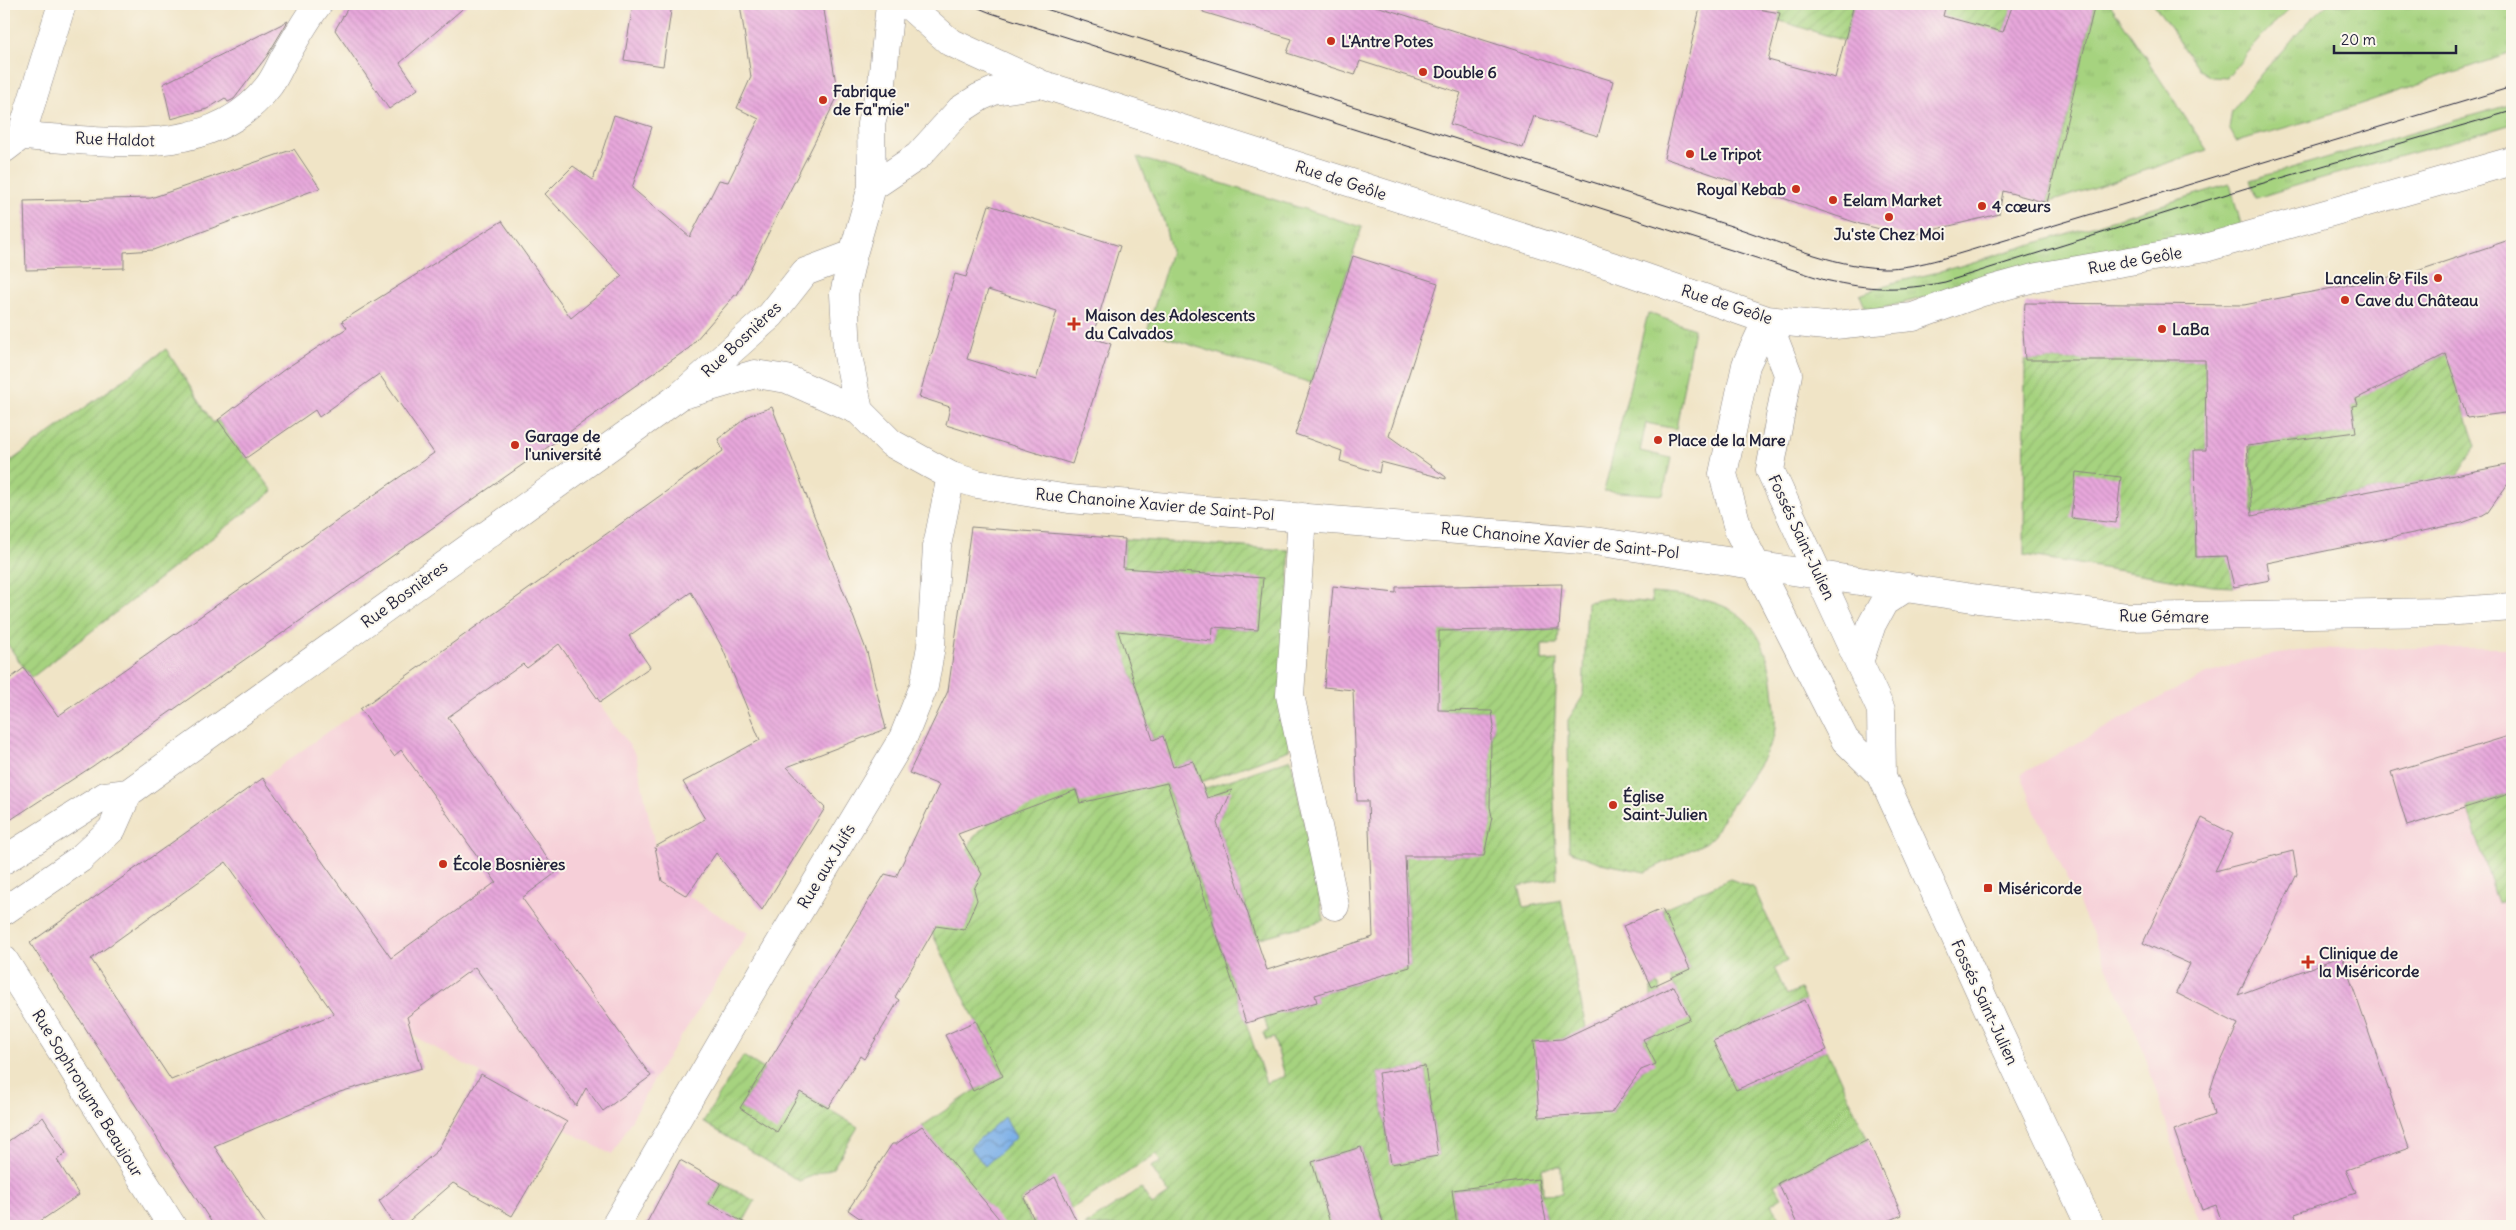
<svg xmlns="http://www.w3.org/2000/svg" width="2516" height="1230" font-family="Delius,sans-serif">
	<defs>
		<pattern id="grass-tufts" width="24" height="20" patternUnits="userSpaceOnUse" patternTransform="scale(1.25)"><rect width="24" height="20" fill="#a6d37f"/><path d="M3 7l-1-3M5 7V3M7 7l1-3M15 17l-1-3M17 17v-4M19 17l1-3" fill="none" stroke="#8fb56f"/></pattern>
		<pattern id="park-dots" width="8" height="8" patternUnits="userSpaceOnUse" patternTransform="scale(1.25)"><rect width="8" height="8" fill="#a6d37f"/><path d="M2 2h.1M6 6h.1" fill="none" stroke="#8fb56f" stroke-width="1.8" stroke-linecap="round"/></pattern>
		<pattern id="garden-furrows" width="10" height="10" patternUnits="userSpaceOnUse" patternTransform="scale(1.25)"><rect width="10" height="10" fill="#a6d37f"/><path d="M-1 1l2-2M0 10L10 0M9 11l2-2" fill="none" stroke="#8fb56f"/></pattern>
		<pattern id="water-waves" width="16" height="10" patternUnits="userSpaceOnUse" patternTransform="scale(1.25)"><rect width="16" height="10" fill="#79aee7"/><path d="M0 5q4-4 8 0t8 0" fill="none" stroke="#638dbc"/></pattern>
		<pattern id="building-back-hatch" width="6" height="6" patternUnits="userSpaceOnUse" patternTransform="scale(1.25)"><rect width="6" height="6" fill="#e7a7db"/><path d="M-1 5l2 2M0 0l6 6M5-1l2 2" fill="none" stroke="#c68fbd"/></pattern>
	</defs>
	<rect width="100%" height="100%" fill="#fbf7ec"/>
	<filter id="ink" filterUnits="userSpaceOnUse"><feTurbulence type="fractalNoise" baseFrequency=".02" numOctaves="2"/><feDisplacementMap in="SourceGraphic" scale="10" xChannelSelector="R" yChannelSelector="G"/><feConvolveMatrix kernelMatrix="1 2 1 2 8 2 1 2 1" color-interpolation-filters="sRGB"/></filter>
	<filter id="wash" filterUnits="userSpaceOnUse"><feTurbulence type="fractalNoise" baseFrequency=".0096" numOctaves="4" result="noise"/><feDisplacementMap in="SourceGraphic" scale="20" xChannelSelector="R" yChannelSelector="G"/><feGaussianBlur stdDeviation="1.12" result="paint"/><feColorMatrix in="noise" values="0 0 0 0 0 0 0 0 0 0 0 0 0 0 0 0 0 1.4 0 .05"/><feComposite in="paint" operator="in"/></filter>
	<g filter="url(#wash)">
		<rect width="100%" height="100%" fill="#f0e4c6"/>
		<path fill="#f6cfd8" d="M574,556L628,635L578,671L636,755L662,880L748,933L657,1074L612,1155L563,1128L511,1090L412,1035L199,824Z
			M2357,648H2512V1226H2201L2182,1174L2143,1049L2070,883L2034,809L2021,774L2161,697L2209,673L2241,662L2272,655L2305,650Z"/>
		<path fill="url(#grass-tufts)" stroke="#647a5d" d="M2095,4H2110L2207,150L2047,203Z
			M2154,4H2294L2260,38L2227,78L2211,77L2199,70Z
			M2328,4H2512V53C2420,82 2330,118 2236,141L2229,128L2232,111L2261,74L2309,21Z
			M2512,104V124C2427,150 2341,171 2256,198L2250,180Z
			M1137,157L1362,227L1311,383L1147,331L1171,251L1164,222Z
			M2230,184L2242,228L1934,295L1867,312L1860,295L1892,283L1947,270Z
			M1648,313L1694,329L1676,429L1646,423L1640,451L1671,458L1663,495L1604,491Z"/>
		<path fill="url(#park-dots)" stroke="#647a5d" d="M1651,593C1722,598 1764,608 1773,688C1774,703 1778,723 1773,738C1759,773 1730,801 1714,835L1707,842L1645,872L1601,863L1569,851L1568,720L1583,696L1587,602L1610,598L1652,603Z"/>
		<path fill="url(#garden-furrows)" stroke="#647a5d" fill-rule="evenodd" d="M1782,4H1854L1845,41L1777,20Z
			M1946,4H2013L1992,63L1943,16Z
			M2502,306L2512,331V380L2463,407L2476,447L2457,475L2339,497L2253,516L2247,391L2287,441L2356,432L2352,406L2358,404L2353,387L2367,353L2382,386L2450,352Z
			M166,349L213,423L218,420L273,491L31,678L4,639V466Z
			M2025,360H2209L2206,450L2194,451L2196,556H2254L2230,567L2234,587L2213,586L2024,555Z
			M1125,539L1289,550V750L1201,782L1193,761L1163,771V736L1153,739L1120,638V631L1212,640L1213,627L1258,630L1262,579L1121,607Z
			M1486,586L1487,631L1559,629L1558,644H1542V661L1557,660L1553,774L1557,878L1519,886L1524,907L1561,900L1588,1038L1611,1113L1641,1070L1654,1064L1643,1039L1666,1029L1651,997V988L1658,984L1663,997L1677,992L1670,978L1690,969L1662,909L1730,879L1754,888L1787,961L1774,968L1787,995L1800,989L1805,1000L1714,1041L1736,1090L1827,1050L1868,1140L1774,1184L1782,1197L1771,1204L1786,1226H1547L1544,1210L1507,1216L1502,1183L1452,1190L1457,1226H1385L1361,1147L1312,1162L1331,1226H1084L1141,1188L1152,1205L1169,1194L1151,1167L1161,1162L1156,1154L1071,1209L1054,1178L1020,1201L1032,1222L1034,1220L1038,1226H967L988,1208L922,1126L974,1091L1003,1076L925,919L964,928L966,926L977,900L963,860L973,838L988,822L1075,788L1080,802L1166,781L1266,1083L1285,1076L1274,1038L1266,1040L1263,1033L1268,1031L1262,1010L1284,1012L1316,1002L1315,995L1360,982L1356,967L1394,971L1410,967L1405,826L1428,631H1467V587ZM1434,710L1489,711L1494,727L1490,740L1491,825L1469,856H1441ZM1425,1066L1438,1156L1417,1160L1415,1147L1389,1151L1378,1073ZM1561,1167L1562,1193L1543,1194L1542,1168Z
			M1291,759L1324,920L1257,939L1215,817L1221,815L1225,805L1221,794L1207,799L1203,789Z
			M2512,793V898L2498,903L2467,807Z
			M743,1056L764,1069L740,1108L777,1131L800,1092L858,1127L833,1168L799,1181L703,1122Z
			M721,1183L755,1201L741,1226H696Z"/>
		<path fill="url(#water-waves)" stroke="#4e6891" d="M1004,1117L1016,1137L985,1166L970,1147Z"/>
		<g id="blocks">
			<path fill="url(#building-back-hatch)" fill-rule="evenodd" d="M350,4H468L400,63L418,89L389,109L335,30Z
				M633,4H672L663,66L624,60Z
				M740,4H823L838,96L737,295H735L689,348L93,766L4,824V683L24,668L58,716L434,453L379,374L319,417L315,410L246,458L218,420L285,369L347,328L342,321L502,221L571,318L622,276L545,194L573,166L593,180L614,115L652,127L632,188L690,237L719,180L728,182L759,119L737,108L751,77Z
				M1205,4H1370L1613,81L1598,136L1534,116L1523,148L1450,124L1461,93L1360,61L1355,75L1287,53L1292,39L1203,12Z
				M1701,4H1731L1780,13L1768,60L1835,78L1854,4H1946L1943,16L2003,32L2013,4H2095L2047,203L2003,191L1999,214L1908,236L1860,224L1664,158Z
				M288,21L267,56L234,99L228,102L225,98L207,109L171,119L163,84Z
				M294,149L320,188L153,250L124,252V268L26,270L24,201L151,198Z
				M989,205L1120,246L1092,338L1111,344L1072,464L946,425L950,407L919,397L955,274L966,277ZM988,290L1057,311L1036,380L967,359Z
				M2512,239V412L2467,418L2446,354L2356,399L2358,405L2352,406L2356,432L2247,446L2252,516L2339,497L2512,464V478L2488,512L2481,516L2462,523L2267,563L2270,580L2234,587L2227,556L2196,557L2194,450H2206L2205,360H2025L2023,331L2025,303L2244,305L2411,273Z
				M1353,256L1438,283L1389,436L1446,477V479L1381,462L1379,473L1340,461L1342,451L1295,434Z
				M772,407L867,652L886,729L787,767L825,808L762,910L716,853L687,896L662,881L655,847L705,819L683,782L760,740L722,647L691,592L629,636L650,667L600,702L559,644L527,668L523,664L448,717L557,872L522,898L651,1076L603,1111L586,1088L576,1106L475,967L407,1017L422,1068L340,1092L214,1146L267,1226H214L30,943L263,778L391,958L496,882L401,750L394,756L360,709L723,451L718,439L750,415ZM226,862L334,1014L171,1080L91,959Z
				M2076,472L2121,477L2116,523L2071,518Z
				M971,527L1125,539L1123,568L1263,578L1258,630L1213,627L1212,641L1118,631L1153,740L1163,736L1173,767L1193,761L1207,798L1232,790L1217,823L1267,970L1373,937L1368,801H1357L1353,690L1324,687L1333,586L1396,593V587L1562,584L1559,629L1439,631L1438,710L1492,711L1494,727L1491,736L1490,807L1492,817L1484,856H1405L1410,967L1315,995L1317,1002L1246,1023L1167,783L1080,803L1076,790L958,834L982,874L974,889L977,900L964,930L936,926L895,997L899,1000L864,1059L860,1056L828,1108L800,1092L777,1132L740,1108L885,874L896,877L939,785L909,773L948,691Z
				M2512,735V793L2407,826L2391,772Z
				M2202,818L2233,834L2215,871L2293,851L2297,874L2238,995L2342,956L2409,1148L2346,1170L2356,1193L2295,1214L2299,1226H2223L2216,1205L2202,1210L2174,1130L2214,1115L2209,1094L2215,1075L2238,1024L2176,993L2190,964L2143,943Z
				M1662,909L1690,969L1651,987L1623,926Z
				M1674,986L1690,1019L1643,1039L1656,1064L1641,1070L1611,1113L1539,1117L1534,1041L1562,1039Z
				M1805,1000L1827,1050L1736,1090L1713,1041Z
				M976,1021L1003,1076L973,1091L945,1035Z
				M1425,1066L1438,1156L1391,1164L1378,1073Z
				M481,1074L567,1122L525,1194L512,1216L453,1183L403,1226H393L394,1224L379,1201L437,1151Z
				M43,1117L66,1153L57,1160L79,1195L33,1226H4V1144Z
				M922,1126L1005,1226H871L848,1210L892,1144H896Z
				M1868,1140L1902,1215L1877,1226H1798L1778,1183Z
				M1361,1147L1384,1226H1331L1312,1162Z
				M680,1160L721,1183L709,1204L751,1226H645Z
				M1055,1177L1079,1226H1037L1024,1198Z
				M1538,1179L1547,1226H1457L1452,1190Z"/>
		</g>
	</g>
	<g filter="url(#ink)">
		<use href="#blocks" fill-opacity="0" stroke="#898380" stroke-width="1"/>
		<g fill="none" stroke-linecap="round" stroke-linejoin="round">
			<defs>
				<path id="minor" d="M21,136L62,4
					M4,149L21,136C101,140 210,162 267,88C274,80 279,68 284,58C295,40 305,21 318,4
					M1302,517L1290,695L1335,906
					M4,960L172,1226
					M615,1226L762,973L903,738L924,686L931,646L937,546L951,476"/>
				<path id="secondary" d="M890,4L882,83L871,124L872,187L853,254L844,294L847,350L859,411L891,443L951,476L977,484L1069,499L1594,541L1979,599L2127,617L2444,612L2512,607
					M907,4L950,42L1041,84L1615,267L1767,320L1825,326L1913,317L1979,293L2037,277L2205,248L2512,161
					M872,187L918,156L960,110L980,97L994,91L1041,84
					M1767,320L1746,365L1723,474L1739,532L1845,740L1882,776L1994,1022L2090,1226
					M1767,320L1788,374L1770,470L1881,710L1882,776
					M686,394L755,374L787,379L859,411
					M1859,662L1872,624L1884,602L1907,587
					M4,860L105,796L128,793L680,396L771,315L805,272L853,254
					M4,911L80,859L112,829L128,793"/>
			</defs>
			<use href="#minor" stroke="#898380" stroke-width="29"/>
			<use href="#secondary" stroke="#898380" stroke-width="29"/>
			<use href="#minor" stroke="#fff" stroke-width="28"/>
			<use href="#secondary" stroke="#fff" stroke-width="28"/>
			<path stroke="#22223b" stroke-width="1" d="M969,4L991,13L1825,280C1870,290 1900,291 1945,282L2243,189L2512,111
				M1030,4L1728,225C1779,241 1829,266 1883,268C1918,269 1965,251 1999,242L2512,87"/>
		</g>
	</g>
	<g fill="#c8321e" stroke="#fbf7ec" stroke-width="2">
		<circle cx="1331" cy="41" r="5"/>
		<circle cx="1423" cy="72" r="5"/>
		<circle cx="823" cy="100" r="5"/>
		<circle cx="1690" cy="154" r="5"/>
		<circle cx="1796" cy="189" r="5"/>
		<circle cx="1833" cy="200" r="5"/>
		<circle cx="1982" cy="206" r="5"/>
		<circle cx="1889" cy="217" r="5"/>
		<circle cx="2438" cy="278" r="5"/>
		<circle cx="2345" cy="300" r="5"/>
		<path d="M1071.5 316.5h5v5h5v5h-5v5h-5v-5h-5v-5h5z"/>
		<circle cx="2162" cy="329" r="5"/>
		<circle cx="1658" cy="440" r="5"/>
		<circle cx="515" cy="445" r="5"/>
		<circle cx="1613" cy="805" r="5"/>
		<circle cx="443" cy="864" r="5"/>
		<rect x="1983" y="883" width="10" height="10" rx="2.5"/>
		<path d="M2305.5 954.5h5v5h5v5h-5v5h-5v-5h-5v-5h5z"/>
	</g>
	<g text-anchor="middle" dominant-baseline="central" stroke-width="4" stroke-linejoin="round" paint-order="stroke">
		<g font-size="16" font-weight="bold" fill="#22223b" stroke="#fbf7ec" text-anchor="start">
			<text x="1341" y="41">L'Antre Potes</text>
			<text x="1433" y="72">Double 6</text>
			<text x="833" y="91">Fabrique<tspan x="833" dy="18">de Fa"mie"</tspan></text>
			<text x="1700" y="154">Le Tripot</text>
			<text x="1786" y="189" text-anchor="end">Royal Kebab</text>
			<text x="1843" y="200">Eelam Market</text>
			<text x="1992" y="206">4 cœurs</text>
			<text x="1889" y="234" text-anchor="middle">Ju'ste Chez Moi</text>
			<text x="2428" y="278" text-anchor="end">Lancelin &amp; Fils</text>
			<text x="2355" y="300">Cave du Château</text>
			<text x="1085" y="315">Maison des Adolescents<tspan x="1085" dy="18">du Calvados</tspan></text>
			<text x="2172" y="329">LaBa</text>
			<text x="525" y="436">Garage de<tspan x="525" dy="18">l'université</tspan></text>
			<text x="1668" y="440">Place de la Mare</text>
			<text x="1623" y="796">Église<tspan x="1623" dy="18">Saint-Julien</tspan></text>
			<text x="453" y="864">École Bosnières</text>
			<text x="1998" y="888">Miséricorde</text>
			<text x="2319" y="953">Clinique de<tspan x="2319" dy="18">la Miséricorde</tspan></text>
		</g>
		<g font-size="16" fill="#22223b" stroke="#fbf7ec">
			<text transform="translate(115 139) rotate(2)">Rue Haldot</text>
			<text transform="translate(1341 180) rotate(18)">Rue de Geôle</text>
			<text transform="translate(2135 260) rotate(-10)">Rue de Geôle</text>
			<text transform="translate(1727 304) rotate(18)">Rue de Geôle</text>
			<text transform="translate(741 339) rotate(-43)">Rue Bosnières</text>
			<text transform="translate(1155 504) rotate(5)">Rue Chanoine Xavier de Saint-Pol</text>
			<text transform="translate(1802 537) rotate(65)">Fossés Saint-Julien</text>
			<text transform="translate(1560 540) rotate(6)">Rue Chanoine Xavier de Saint-Pol</text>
			<text transform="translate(404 594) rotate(-36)">Rue Bosnières</text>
			<text transform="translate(2164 616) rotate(1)">Rue Gémare</text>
			<text transform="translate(826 866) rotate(-59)">Rue aux Juifs</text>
			<text transform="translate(1985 1002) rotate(65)">Fossés Saint-Julien</text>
			<text transform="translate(88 1093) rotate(58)">Rue Sophronyme Beaujour</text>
		</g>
	</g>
	<rect width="2516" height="1230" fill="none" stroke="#fbf7ec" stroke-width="20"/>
	<path d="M2334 45v8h122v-8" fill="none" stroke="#22223b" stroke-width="2.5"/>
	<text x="2341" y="45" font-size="15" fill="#22223b" stroke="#fbf7ec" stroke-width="4" paint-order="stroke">20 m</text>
</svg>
